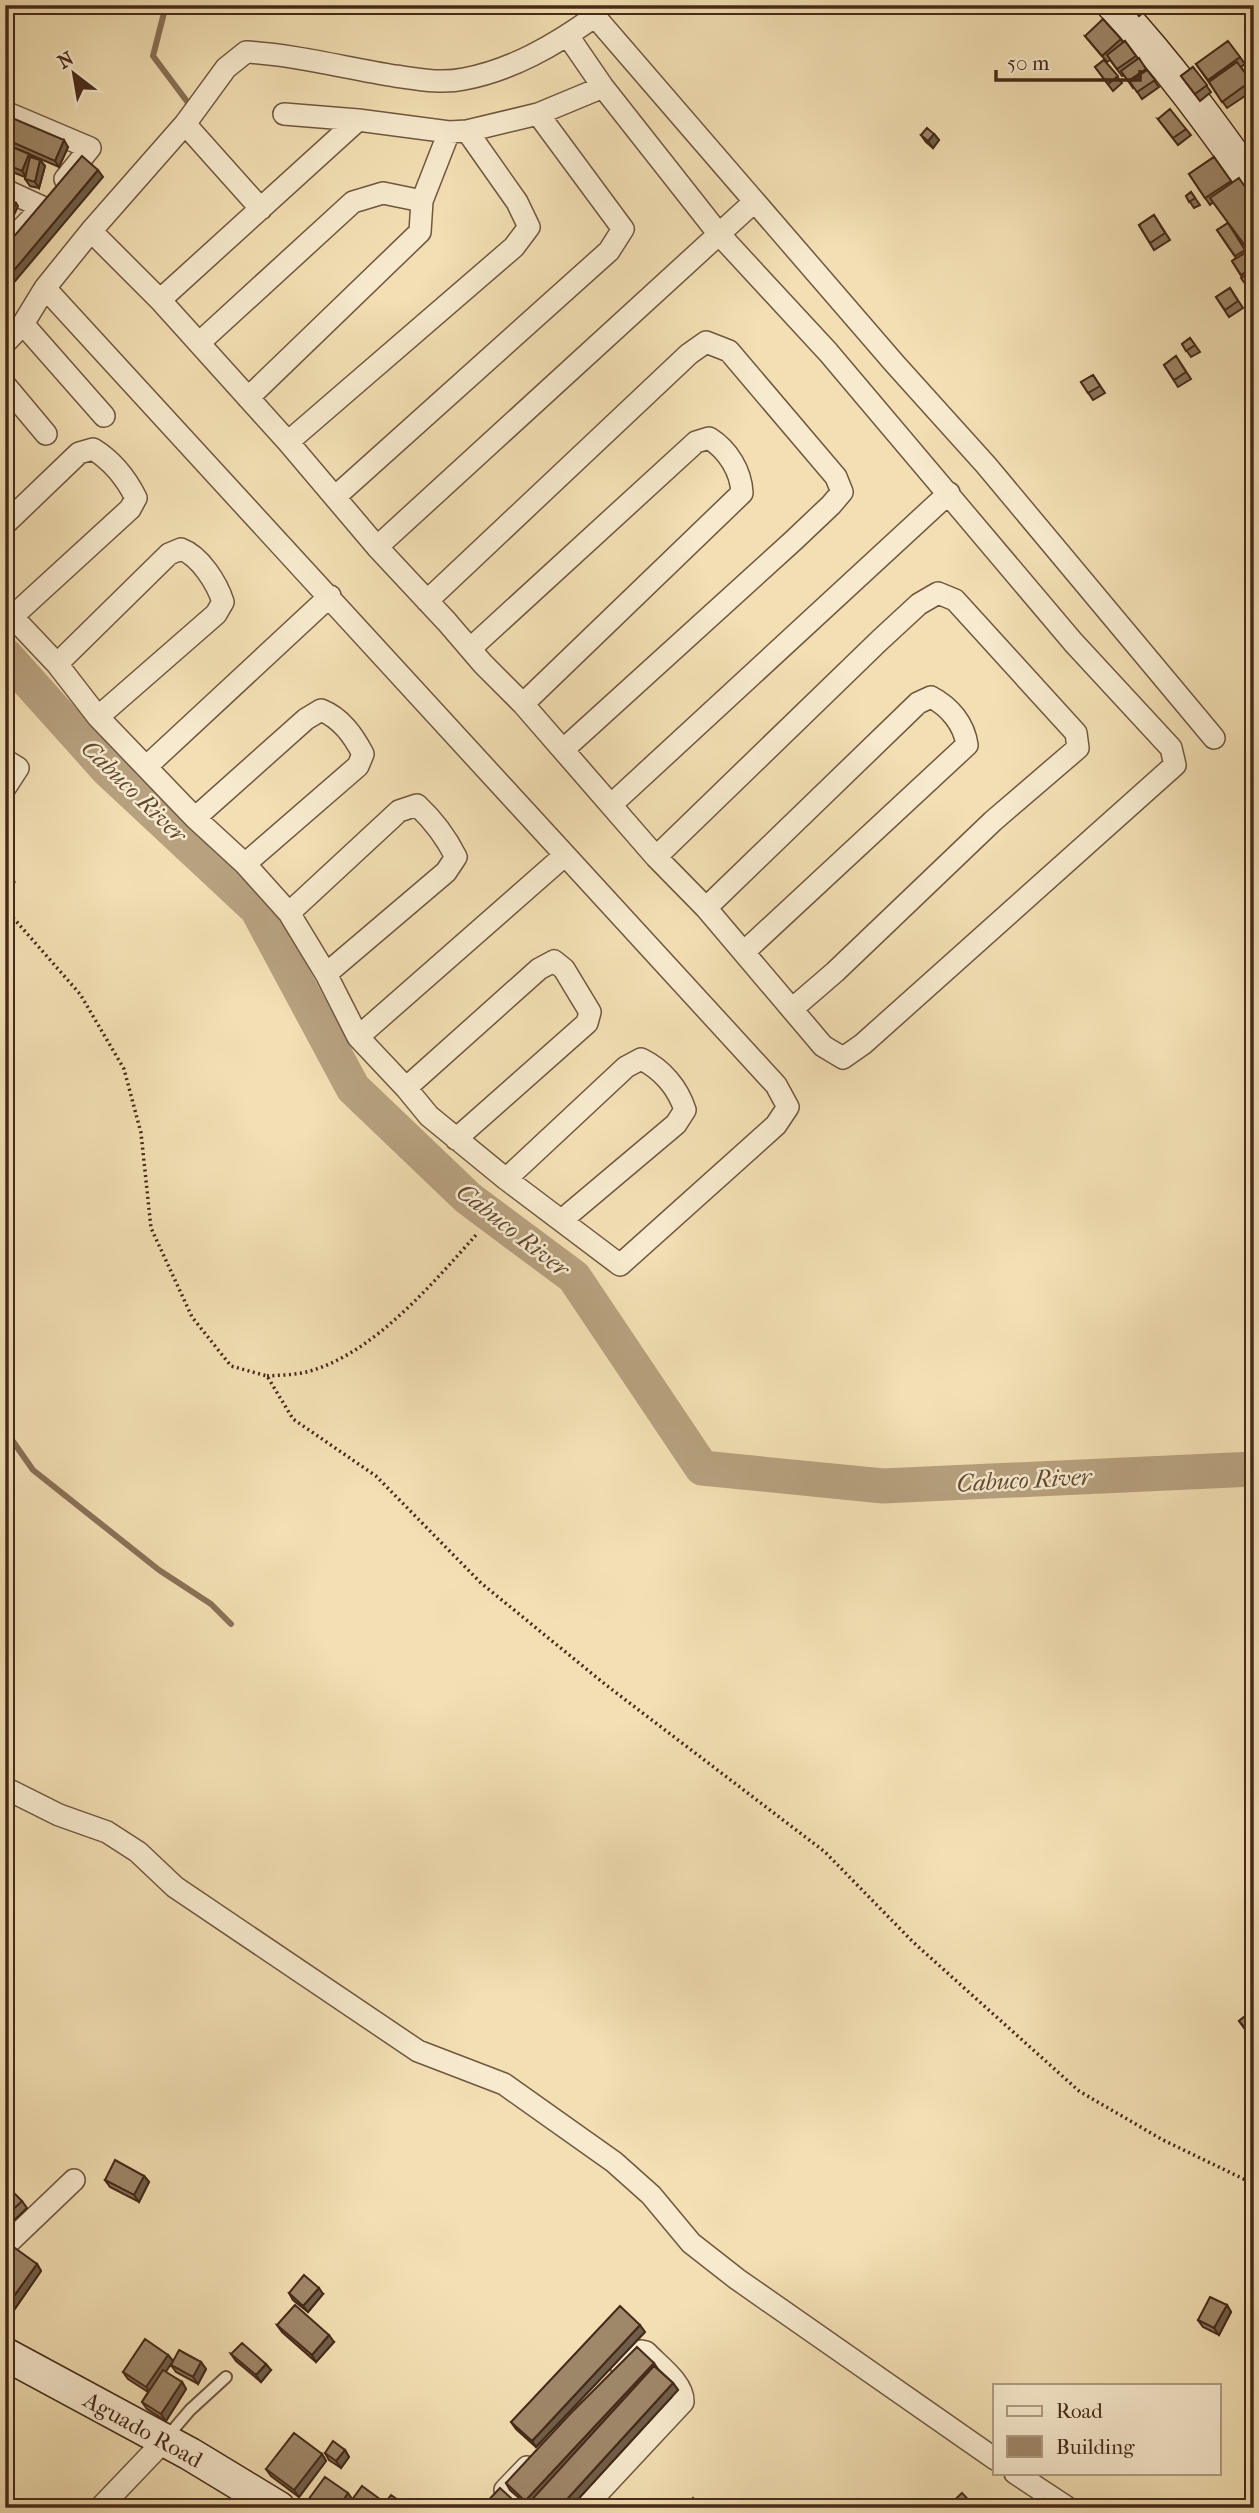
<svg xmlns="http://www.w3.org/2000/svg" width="1259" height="2513" font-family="'IM FELL French Canon',serif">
	<rect width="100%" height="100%" fill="#f2dfb3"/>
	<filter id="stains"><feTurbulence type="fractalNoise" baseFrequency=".00286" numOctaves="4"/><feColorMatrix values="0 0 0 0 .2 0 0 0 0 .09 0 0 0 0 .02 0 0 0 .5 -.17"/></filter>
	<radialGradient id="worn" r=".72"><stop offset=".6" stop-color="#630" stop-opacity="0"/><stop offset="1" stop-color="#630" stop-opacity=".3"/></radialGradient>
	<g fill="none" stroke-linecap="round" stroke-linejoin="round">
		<path stroke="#897157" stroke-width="6" d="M166,5L153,56L189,104
			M5,1430L33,1470L159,1570L211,1604L231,1624"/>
		<path stroke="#b7a17f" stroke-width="35" d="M5,655L108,770L257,909L353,1088L468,1198L574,1277L702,1468L883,1486L1254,1469"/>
		<defs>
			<path id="lane" d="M167,2437L190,2410L226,2377"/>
			<path id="street" d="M585,5L895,364L986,465L1214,738
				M5,112L90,148L65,179
				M284,114L358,120L449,132L467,131L538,114L603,87
				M185,124L261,209
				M5,190L42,207
				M91,231L160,300L288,442L377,547L447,622L483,664L523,704L656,857L706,908L823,1046L843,1058L863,1044L1175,765L1171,748L1073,642L828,352L718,233L603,87L568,36
				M5,246L33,217
				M160,300L358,120
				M23,324L104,416
				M5,343L23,324L45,288L91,231L185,124L226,68L246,52C296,55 345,68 395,76C417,79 442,84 464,79C512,70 555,45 594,17
				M199,343L353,202L383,193L422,201
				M5,385L46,434
				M248,398L420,232L422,201L449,132
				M288,442L514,247L529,227L517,202L467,131
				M335,497L609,251L623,229L538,114
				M5,524L79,453L93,449C111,460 126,478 136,498L130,509L12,617
				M377,547L754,202
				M427,601L689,354L706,342L729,351L836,477L842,492L831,505L793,541L564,749
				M5,609L57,664L98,717L195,818L245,864L289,913L326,974L358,1037L406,1088L429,1116L506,1179L620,1265L776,1125L788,1107L776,1085C531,820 290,552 45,288
				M471,648L696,442L709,438C728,450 741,471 742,493L523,704
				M57,664L169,554L181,549C200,556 217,583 223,602L216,614L98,717
				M5,760L18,768L5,788
				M146,767L330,596
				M612,804L949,493
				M195,818L306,719L321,710C341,718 353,735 363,754L358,766L245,864
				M656,857L880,640L919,604L938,593L955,600L1076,733L1078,748L993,821L835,972L792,1009
				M706,908L918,703L931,697C950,707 964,724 967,745L744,952
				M289,913L399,811L417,805C433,820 446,837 456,857L446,872L326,974
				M358,1037L564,856
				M406,1088L539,969L554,961L564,969L590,1012L587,1023L456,1139
				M506,1179L626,1067L641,1059C662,1069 678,1088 685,1110L676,1124L562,1220
				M5,1788L59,1815L107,1832L138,1852L175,1887L418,2051L504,2084L614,2162L651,2195L691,2243L737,2279L995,2459
				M5,2246L74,2180
				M1015,2473L1068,2508
				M100,2508L164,2441
				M523,2508L505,2490L527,2467
				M584,2508L683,2402C684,2383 658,2365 646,2352L641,2351L622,2369"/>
			<path id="secondary" d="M1113,5C1165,60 1210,122 1254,184
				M5,2354L190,2454L279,2508"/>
		</defs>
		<use href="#lane" stroke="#705740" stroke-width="14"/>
		<use href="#street" stroke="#705740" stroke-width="24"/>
		<use href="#secondary" stroke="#452a1a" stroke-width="35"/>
		<path stroke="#452a1a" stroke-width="3.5" stroke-dasharray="2 3.5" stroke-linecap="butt" d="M14,881L9,913L80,994L124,1069L141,1133L151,1228L192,1317L231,1366L267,1376L293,1419L376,1476L481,1583L606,1685L825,1852L913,1942L1079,2091L1163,2140L1254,2184
			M267,1376C281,1375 297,1375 310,1371C374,1353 433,1283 476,1235"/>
		<use href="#lane" stroke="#f7eace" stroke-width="10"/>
		<use href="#street" stroke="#f7eace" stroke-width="21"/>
		<use href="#secondary" stroke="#f7eace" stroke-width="32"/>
	</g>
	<path fill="#89755b" stroke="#452a1a" stroke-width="2" d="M1130,5H1152L1139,16Z
		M1085,36L1121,39L1123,43L1125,41L1159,87L1142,99L1134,87L1133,88L1124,75L1122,76L1110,60L1107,62Z
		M1240,57L1245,64L1241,67L1254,86V90L1227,108L1196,64Z
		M1104,60L1122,83L1113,91L1095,67Z
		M1193,67L1211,92L1200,101L1181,76Z
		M5,115L68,147L59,167L29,154L32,158L40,160L45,166L39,188L30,186L25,179V177L5,169V144L25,152L5,144Z
		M1158,119L1186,129L1191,135L1178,145Z
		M934,134L939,140L933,148L926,142L921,135Z
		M1214,157L1232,183L1254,200V255L1252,253L1251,254L1213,202L1210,205L1189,174Z
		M1191,192L1200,205L1194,208L1186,196Z
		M1154,215L1170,240L1154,250L1139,225Z
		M1228,223L1246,252L1254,260V297L1232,261L1236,258L1217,230Z
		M1230,288L1243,308L1229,317L1216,297Z
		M1190,338L1200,352L1191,357L1182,344Z
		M1176,356L1191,379L1178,387L1164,365Z
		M1093,375L1105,393L1093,400L1081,382Z
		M1248,2014L1254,2022V2032L1249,2035L1239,2021Z
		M144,2176L149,2182L139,2202L110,2187L105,2180Z
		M5,2191L22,2201L27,2208L7,2227L5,2226Z
		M5,2248L37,2264L41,2271L14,2310L5,2304Z
		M289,2293L323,2294L308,2312L293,2300Z
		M1227,2305L1231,2312L1219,2335L1203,2327L1198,2320Z
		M277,2325L334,2342L316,2362L282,2332Z
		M645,2332L536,2447L516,2429L511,2422Z
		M231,2354L271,2370L261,2382L236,2361Z
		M168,2355L173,2361L165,2372L182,2382L186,2389L166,2421L147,2409L142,2402L148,2392L128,2379L123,2372Z
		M201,2362L206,2369L198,2384L176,2372L171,2365Z
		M658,2369L673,2383L678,2390L570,2508H528L527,2505L510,2490L506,2483Z
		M345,2450L349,2457L341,2468L329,2460L325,2453Z
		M322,2454L326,2461L299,2497L271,2476L266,2469Z"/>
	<path fill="#6f5f4a" stroke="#452a1a" stroke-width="2" d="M934,134L939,140L933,148L928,141Z
		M64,140L68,147L59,167L55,161Z
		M29,154L34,161L27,178L22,171Z
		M40,160L45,166L39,188L35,182Z
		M98,170L103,177L5,293V281Z
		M16,203L18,206L6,233L5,226Z
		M5,723L10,729L5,737Z
		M8,826L13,832L5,845V830Z
		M144,2176L149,2182L139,2202L134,2195Z
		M37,2264L41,2271L14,2310L9,2303Z
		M319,2288L323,2294L308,2312L303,2306Z
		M1227,2305L1231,2312L1219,2335L1214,2328Z
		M640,2325L645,2332L536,2447L532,2441Z
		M329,2335L334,2342L316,2362L312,2355Z
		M168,2355L173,2361L151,2394L146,2387Z
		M201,2362L206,2369L198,2384L193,2377Z
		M654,2363L658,2369L530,2508L525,2501Z
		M266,2364L271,2370L261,2382L256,2375Z
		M182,2382L186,2389L166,2421L161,2414Z
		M673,2383L678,2390L570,2508H559Z
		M345,2450L349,2457L341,2468L336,2461Z
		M322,2454L326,2461L299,2497L294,2490Z
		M348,2493L353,2500L347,2508H338Z
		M381,2500L386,2506L385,2508H375Z"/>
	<path fill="#9f886a" stroke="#452a1a" stroke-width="2" d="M1103,19L1121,39L1102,56L1085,36Z
		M1125,41L1136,56L1117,69L1107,55Z
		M1228,41L1240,57L1208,80L1196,64Z
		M1139,58L1146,69L1128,81L1121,71Z
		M1104,60L1118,76L1108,84L1095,67Z
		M1237,62L1251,81L1222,102L1209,82Z
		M1193,67L1207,85L1195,94L1181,76Z
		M1147,70L1155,80L1137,92L1130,82Z
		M1170,109L1186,129L1173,138L1158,119Z
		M5,115L64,140L55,161L5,139Z
		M927,128L934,134L928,141L921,135Z
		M5,144L29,154L22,171L5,164Z
		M82,156L98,170L5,281V247Z
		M30,157L40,160L35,182L25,179Z
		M1214,157L1231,181L1205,198L1189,174Z
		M1239,178L1254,200V242L1246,247L1210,198Z
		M1191,192L1195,198L1189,202L1186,196Z
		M5,198L16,203L5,226Z
		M1154,215L1165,233L1150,243L1139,225Z
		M1228,223L1245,250L1235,256L1217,230Z
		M1254,246V255L1250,249Z
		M1248,251L1254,260V266L1241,275L1232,261Z
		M1254,269V291L1251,292L1241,278Z
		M1230,288L1238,301L1225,310L1216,297Z
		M1190,338L1195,345L1186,351L1182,344Z
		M1176,356L1186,372L1174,380L1164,365Z
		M1093,375L1100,386L1088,393L1081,382Z
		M1248,2014L1253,2021L1245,2028L1239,2021Z
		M115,2160L144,2176L134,2195L105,2180Z
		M9,2188L22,2201L5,2217V2191Z
		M8,2243L37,2264L9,2303L5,2300V2248Z
		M304,2275L319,2288L303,2306L289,2293Z
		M1210,2297L1227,2305L1214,2328L1198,2320Z
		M295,2305L329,2335L312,2355L277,2325Z
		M620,2306L640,2325L532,2441L511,2422Z
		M145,2339L168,2355L146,2387L123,2372Z
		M242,2343L266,2364L256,2375L231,2354Z
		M637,2347L654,2363L525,2501L506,2483L570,2414Z
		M179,2350L201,2362L193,2377L171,2365Z
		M654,2366L673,2383L559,2508H528L526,2506Z
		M163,2370L182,2382L161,2414L142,2402Z
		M294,2433L322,2454L294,2490L266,2469Z
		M333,2441L345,2450L336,2461L325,2453Z
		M325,2477L348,2493L338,2508H319L308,2500Z
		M362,2486L381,2500L375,2508H346Z
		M500,2488L521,2507L481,2508Z
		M962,2493L976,2508H946Z
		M391,2495L407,2506L406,2508H381Z
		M693,2498L702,2508H683Z
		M858,2499L867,2508H849Z
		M1043,2499L1051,2508H1034Z"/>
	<g text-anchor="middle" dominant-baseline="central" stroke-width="5" stroke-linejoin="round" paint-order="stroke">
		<g font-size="23" fill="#452a1a" stroke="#f7eace">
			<text transform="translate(143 2430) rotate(29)">Aguado Road</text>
		</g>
		<g font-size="24" font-style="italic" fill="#624833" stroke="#f7eace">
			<text transform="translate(134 791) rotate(44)">Cabuco River</text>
			<text transform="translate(513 1230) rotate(38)">Cabuco River</text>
			<text transform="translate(1024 1480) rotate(-3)">Cabuco River</text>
		</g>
	</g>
	<rect width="1259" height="2513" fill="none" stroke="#f2dfb3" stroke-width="28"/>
	<rect x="7" y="7" width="1245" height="2499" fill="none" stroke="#452a1a" stroke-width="3.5"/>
	<rect x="14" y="14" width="1231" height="2485" fill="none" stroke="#452a1a" stroke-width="2"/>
	<rect x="993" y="2384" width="228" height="91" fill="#f7eace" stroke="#b09d86" stroke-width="2"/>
	<rect x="1007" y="2406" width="35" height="10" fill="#f7eace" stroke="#b09d86" stroke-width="2"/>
	<text x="1056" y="2418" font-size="21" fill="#452a1a">Road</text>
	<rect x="1007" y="2436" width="35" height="21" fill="#9f886a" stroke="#b09d86" stroke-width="2"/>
	<text x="1056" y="2454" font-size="21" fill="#452a1a">Building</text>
	<g transform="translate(74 74) rotate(329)" stroke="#f7eace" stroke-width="5" paint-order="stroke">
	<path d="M0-5L12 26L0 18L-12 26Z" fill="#452a1a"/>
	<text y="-10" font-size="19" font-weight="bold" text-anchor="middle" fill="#452a1a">N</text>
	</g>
	<path d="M996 70v10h144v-10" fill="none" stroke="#452a1a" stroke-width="3.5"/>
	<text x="1007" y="70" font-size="21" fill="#452a1a" stroke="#f7eace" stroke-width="5" paint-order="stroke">50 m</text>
	<rect width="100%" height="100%" filter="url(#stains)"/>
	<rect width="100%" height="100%" fill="url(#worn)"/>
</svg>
